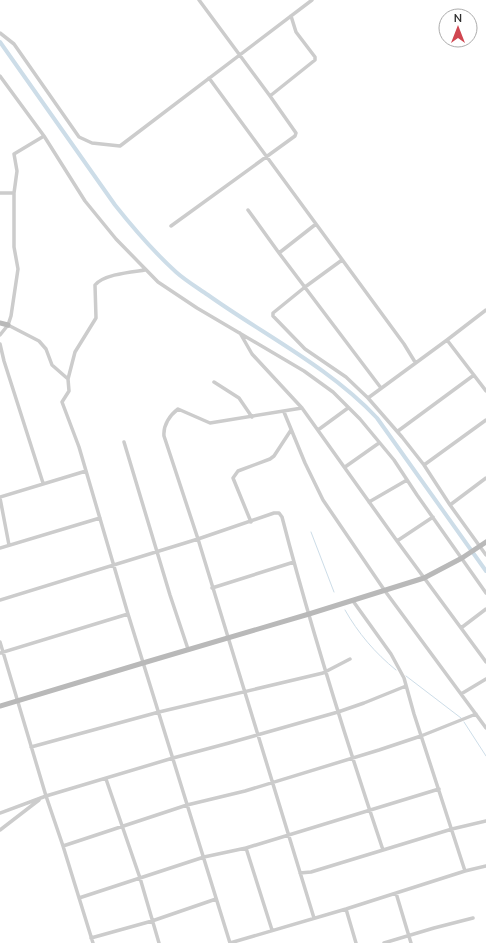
<svg xmlns="http://www.w3.org/2000/svg" width="486" height="943" font-family="Mulish,sans-serif">
	<rect width="100%" height="100%" fill="#fff"/>
	<g fill="none" stroke-linecap="round" stroke-linejoin="round">
		<path stroke="#cddde8" stroke-width="1" d="M311,532L334,592
			M345,610C358,633 375,653 396,670
			M406,676L461,718
			M464,722L486,756"/>
		<path stroke="#cddde8" stroke-width="4" d="M0,42L115,205C134,229 154,252 176,272C186,281 198,288 208,295C264,335 329,367 377,418L486,571"/>
		<path stroke="#ccc" stroke-width="3.5" d="M0,33L14,44L79,137L92,143L120,146L312,0
			M0,76L44,136L85,201L116,239L158,282L197,308L304,371L333,392L360,419L394,460L417,495L486,593
			M209,78L404,344L415,362
			M270,96L315,60V57L296,32L291,16
			M0,193H14
			M248,210L279,253
			M316,224L279,253L381,388
			M171,226L295,136L296,133L270,96L199,0
			M342,260L305,287L273,313V316L305,349L346,377L368,398L402,437L424,465L450,505L486,555
			M145,270C132,272 104,274 95,285L96,318L75,352L68,379L69,391L62,402L79,447L128,614L230,943
			M8,325L39,341L46,349L52,365L68,379
			M240,333L252,354L302,408L397,541L486,662
			M0,335L8,325L11,316L18,269L14,247V193L17,171L14,154L44,136
			M447,340L486,310
			M0,344L4,361L43,483
			M214,382L239,398L252,417
			M368,398L447,340L486,391
			M302,408L210,423L178,409C170,415 163,425 164,436L198,539L314,918
			M284,412L305,463L323,500L385,591L486,728
			M318,430L348,408
			M398,431L474,375
			M124,442L170,595L188,649
			M424,465L486,420
			M345,467L379,443
			M0,497L86,471
			M0,498L9,545
			M369,502L407,480
			M450,505L486,478
			M251,522L233,478L238,471L270,459L274,456L291,430
			M397,541L433,517
			M0,548L100,518
			M212,588L294,562
			M0,600L198,539L274,513H279L282,517C311,629 346,740 383,850
			M353,601L391,654L404,678L414,714L465,871
			M461,628L486,609
			M0,642L46,796L63,846L93,943
			M0,653L128,614
			M461,694L486,679
			M31,747L159,712L323,673L350,659
			M106,779L140,878L159,943
			M0,813L46,796L173,758L229,743L338,712L364,703L406,686
			M0,830L39,800
			M63,846L187,805L245,791L379,750L421,736L476,714
			M246,848L272,930
			M300,873L311,872L452,829L486,821
			M396,893L411,943
			M79,898L204,857L246,848L439,789
			M346,909L356,943
			M91,938L152,921L216,899
			M230,943L346,909L465,871L486,866
			M384,943L434,928L473,918"/>
		<path stroke="#b9b9b9" stroke-width="5" d="M0,323L8,325
			M0,706L143,663L309,614L424,578L462,558L486,542"/>
	</g>
	<g transform="translate(458 28)"><circle r="19" fill="#ffffff" stroke="#acacac"/>
	<path d="M0-3L7 15L0 10L-7 15Z" fill="#d04650"/>
	<text y="-6" font-size="11" font-weight="bold" text-anchor="middle" fill="#2f2f2f">N</text>
	</g>
</svg>
